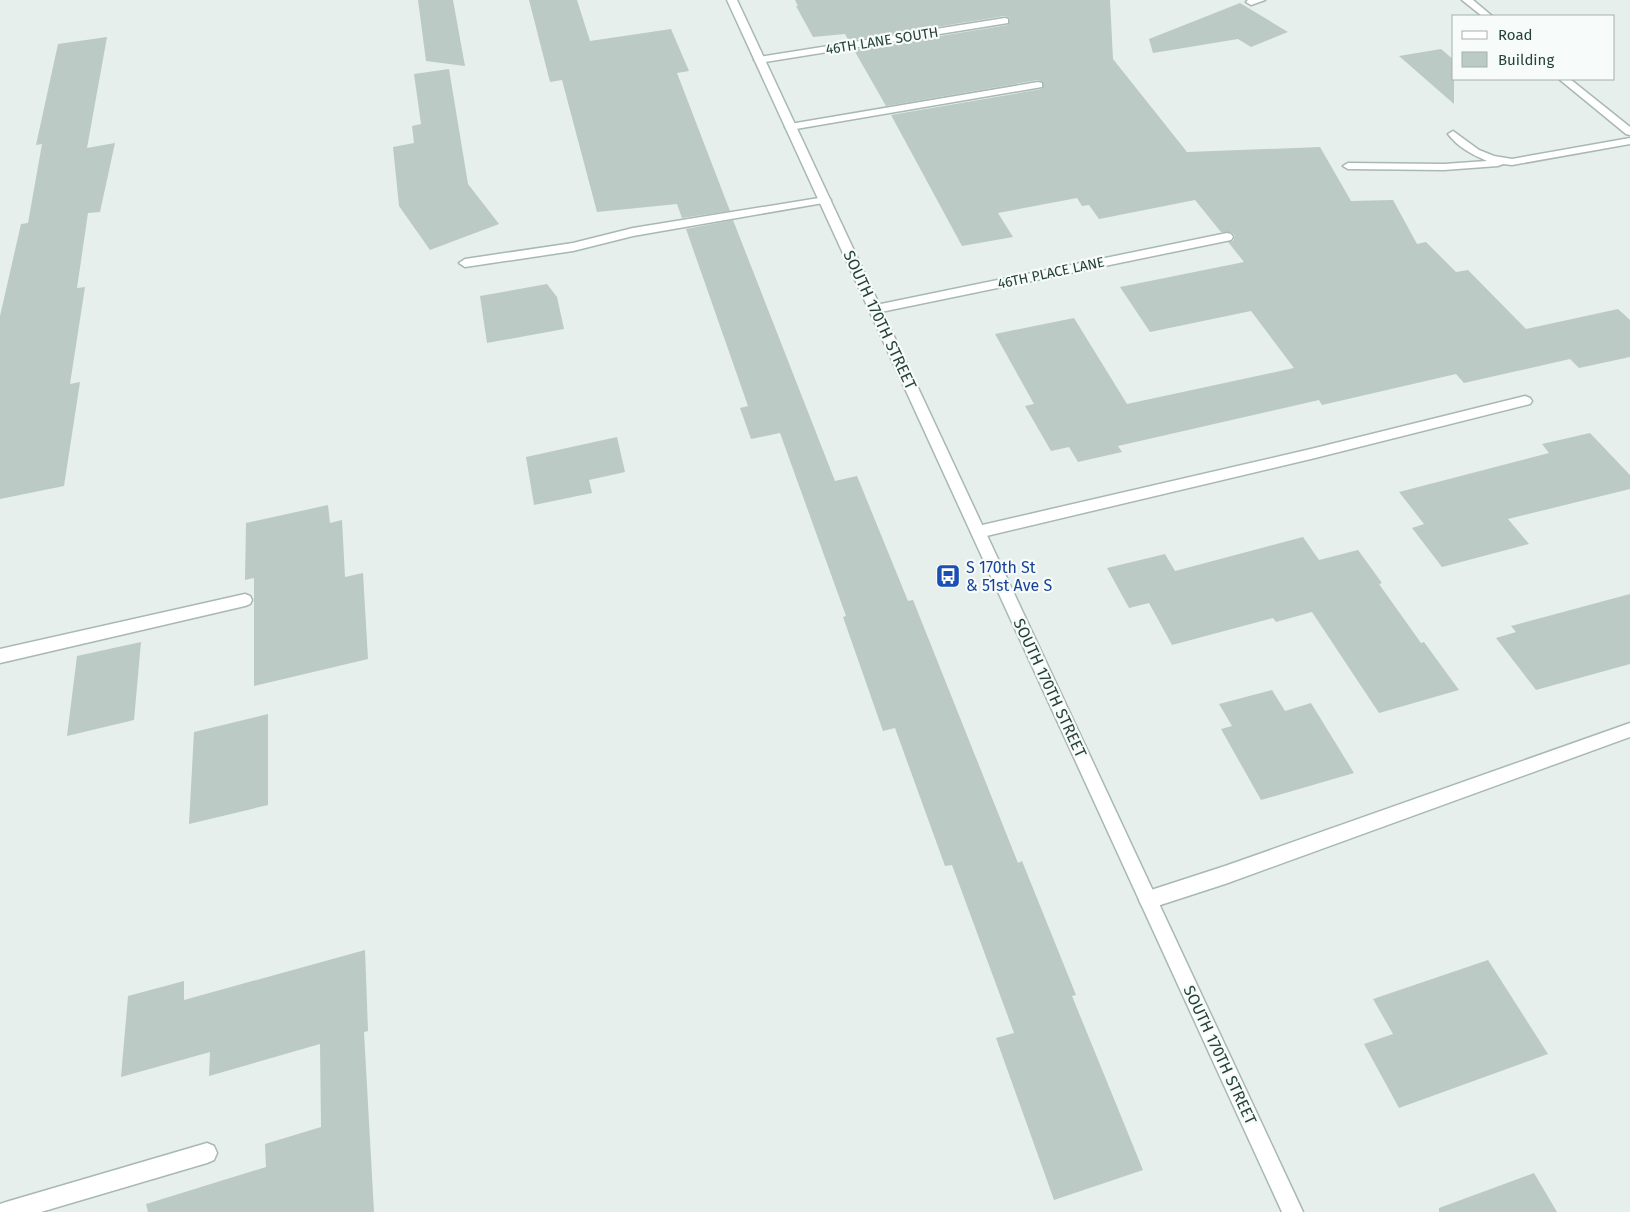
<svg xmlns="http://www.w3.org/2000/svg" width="1630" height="1212" font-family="'Fira Sans',sans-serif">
	<rect width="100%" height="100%" fill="#e6efeb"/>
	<path fill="#bbcac4" d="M418,0H453L465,66L426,61Z
		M529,0H577L590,41L671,29L689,71L677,73L730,211L682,218L677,204L597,212L562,80L550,82Z
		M795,0H1110L1113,59L1187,152L1320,147L1351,201L1393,200L1417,244L1426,242L1456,272L1468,270L1526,329L1618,309L1630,320V357L1579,368L1570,359L1464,383L1456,374L1322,405L1319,400L1118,446L1122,452L1078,462L1069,447L1051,451L1025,406L1034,404L995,334L1074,318L1127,404L1294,368L1251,311L1150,332L1120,287L1244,262L1228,242L1233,241L1235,236L1231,232H1221L1195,200L1099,219L1089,205L1082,206L1077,198L998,213L1013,237L962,246L891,115L1042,89L1043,82L1038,80L886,106L854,50L1008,25L1010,18L1005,16L849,41L845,34L813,37L796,6H798Z
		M1240,3L1288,32L1251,47L1238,39L1153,53L1149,39Z
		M107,37L87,148L115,143L100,212L88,213L77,288L85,287L70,384L80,382L64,486L0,499V316L21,224L28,223L42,144L36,145L58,44Z
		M1441,49L1454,60V104L1399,56Z
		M449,69L468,184L499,224L430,250L399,206L393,147L414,143L412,126L421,124L414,74Z
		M733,220L835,481L857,476L908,601L913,600L1018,863L1022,861L1076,995L1072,996L1143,1170L1054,1200L996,1038L1014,1033L952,865L945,866L895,728L883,731L843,617L846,616L780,433L751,439L740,408L748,406L686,229Z
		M547,284L557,297L564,329L487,343L480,296Z
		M1590,433L1630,475V489L1508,519L1529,544L1442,567L1412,528L1424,524L1399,492L1549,453L1542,444Z
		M617,437L625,472L589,480L592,493L534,505L526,457Z
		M328,505L330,523L342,520L345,577L363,573L368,659L254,686V578L245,580L246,523Z
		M1303,537L1319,560L1358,550L1382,583L1379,584L1421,643L1424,642L1459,690L1379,713L1312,612L1276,622L1273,618L1172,645L1149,603L1129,608L1107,568L1165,554L1175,571Z
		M1630,594V664L1536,690L1496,638L1516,632L1511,626Z
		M141,642L134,720L67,736L77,656Z
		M1272,690L1285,711L1311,703L1354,773L1261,800L1221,729L1232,726L1219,704Z
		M268,714V805L189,824L194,732Z
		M365,950L368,1031L364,1032L374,1212H148L146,1204L266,1167L265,1144L321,1127L320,1044L209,1076L210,1052L121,1077L128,996L184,981V1000Z
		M1488,960L1548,1054L1399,1108L1364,1044L1393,1034L1373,999Z
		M1534,1173L1557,1212H1439V1208Z"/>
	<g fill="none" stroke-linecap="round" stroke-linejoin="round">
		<defs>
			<path id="service" d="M1038,82L1042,83V87L790,130L785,127L790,124Z
				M1453,131L1479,150L1494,156L1512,159L1630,138V144L1512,165L1503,164L1498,166L1444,170L1348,169L1343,166L1348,163L1444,164L1487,161C1471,154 1458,147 1448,134Z
				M825,197L829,198L831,200L829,202L633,236L573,251L465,267L459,263L465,259L573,243L633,228Z
				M1525,396L1530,398L1532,401L1530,404L1315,458L978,538L973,536L971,532L973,528L978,526L1315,448Z
				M245,594L250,596L252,600L250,604L245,606L0,663V649Z
				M207,1143L214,1146L217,1153L214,1160L207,1163L41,1212H0V1204L6,1202Z"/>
			<path id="minor" d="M1248,0H1265L1251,5L1246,2Z
				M1462,0H1473L1492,16H1482Z
				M1005,18L1008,19V23L759,63L754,60L759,57Z
				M1559,79H1570L1630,127V135L1626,134Z
				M1227,233L1231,234L1233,237L1231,240L876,313L870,309L876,305Z
				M1630,723V737L1225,884L1148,909L1142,906L1139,900L1142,894L1148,891L1225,866Z"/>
			<path id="tertiary" d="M727,0H737L1303,1212H1282Z"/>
		</defs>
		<use href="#service" stroke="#a8b8b2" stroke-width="3"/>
		<use href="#minor" stroke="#a8b8b2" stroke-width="3"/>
		<use href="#tertiary" stroke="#a8b8b2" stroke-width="3"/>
		<use href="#service" fill="#fff" fill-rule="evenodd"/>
		<use href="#minor" fill="#fff" fill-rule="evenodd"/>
		<use href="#tertiary" fill="#fff" fill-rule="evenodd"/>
	</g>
	<defs>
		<symbol id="bus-square" viewBox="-11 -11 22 22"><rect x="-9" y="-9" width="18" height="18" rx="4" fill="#1a4fb4" stroke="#f7fbf9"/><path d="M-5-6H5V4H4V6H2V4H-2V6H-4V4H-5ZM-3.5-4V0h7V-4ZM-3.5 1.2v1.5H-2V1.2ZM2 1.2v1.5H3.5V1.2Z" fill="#fff"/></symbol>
	</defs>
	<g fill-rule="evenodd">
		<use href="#bus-square" x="934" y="562" width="28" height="28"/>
	</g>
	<g text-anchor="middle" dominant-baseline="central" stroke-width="4.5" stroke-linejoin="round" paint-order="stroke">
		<g font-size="14" fill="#24423a" stroke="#f7fbf9">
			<text transform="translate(882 41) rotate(-9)">46TH LANE SOUTH</text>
			<text transform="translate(1051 273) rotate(-12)">46TH PLACE LANE</text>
		</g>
		<g font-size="16" fill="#24423a" stroke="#f7fbf9">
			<text transform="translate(880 320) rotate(65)">SOUTH 170TH STREET</text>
			<text transform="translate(1050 688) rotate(65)">SOUTH 170TH STREET</text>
			<text transform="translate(1220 1055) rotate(65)">SOUTH 170TH STREET</text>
		</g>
		<g font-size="16" fill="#164399" stroke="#f7fbf9" text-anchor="start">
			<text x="966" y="567">S 170th St<tspan x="966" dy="18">&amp; 51st Ave S</tspan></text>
		</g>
	</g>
	<rect x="1452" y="15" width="162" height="65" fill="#f7fbf9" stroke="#a3b1ad"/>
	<rect x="1462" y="31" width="25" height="8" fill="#ffffff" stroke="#a3b1ad"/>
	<text x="1498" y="40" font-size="15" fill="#24423a">Road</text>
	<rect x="1462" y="52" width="25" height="15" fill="#bbcac4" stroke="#a3b1ad"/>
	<text x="1498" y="65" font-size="15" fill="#24423a">Building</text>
</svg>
